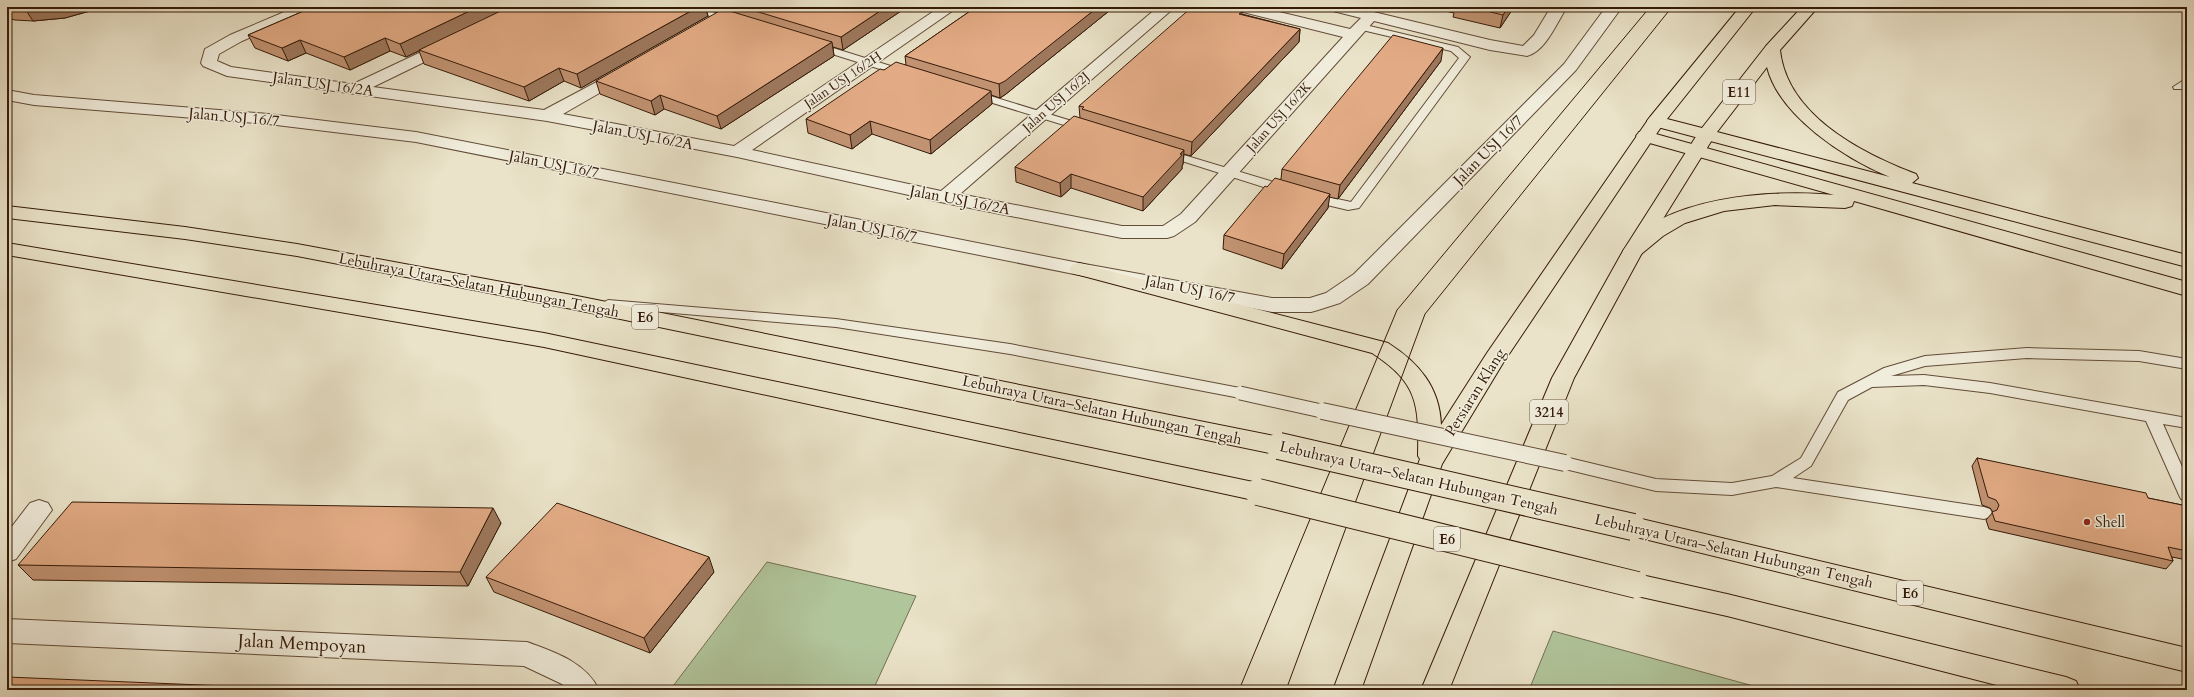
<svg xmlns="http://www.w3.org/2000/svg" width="2194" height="697" font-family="Cardo,serif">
	<rect width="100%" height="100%" fill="#eae3c9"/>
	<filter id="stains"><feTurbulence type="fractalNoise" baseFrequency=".005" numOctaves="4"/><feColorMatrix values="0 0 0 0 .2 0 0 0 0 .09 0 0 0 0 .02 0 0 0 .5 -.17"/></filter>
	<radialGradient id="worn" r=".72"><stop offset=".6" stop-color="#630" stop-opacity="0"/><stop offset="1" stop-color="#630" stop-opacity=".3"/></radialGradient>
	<path fill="#b1c59b" stroke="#737052" d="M767,562L916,596L873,690H670Z
		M1553,631L1768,690H1529Z"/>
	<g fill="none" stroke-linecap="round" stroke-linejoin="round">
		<defs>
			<path id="service" d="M683,7H698L735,20L733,22H727Z
				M1361,24L1458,47L1470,57L1359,208L1348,210L1306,200L1304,197L1310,193L1351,202L1459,58L1451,51L1358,29V25Z
				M817,43L910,72L911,74L906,77L902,76L813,48L812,46Z
				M2187,78V86L2182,89H2174L2173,87Z
				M974,91L1088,126L1090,128L1088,130H1080L970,96L969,94L970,92Z
				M1167,150L1290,187L1292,190L1290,193H1282L1163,155L1161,153L1163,151Z
				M608,300L836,319L1010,344L1240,388L1245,389L1247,393L1245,397L1240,398L1010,354L836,327L603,307L601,304Z
				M2027,348L2139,351L2187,359V369L2139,361L2027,358L1925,366L1891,376L1924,375L1990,383L2187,418V428L2163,424L2187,478V501L2181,499L2179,495L2146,421L1990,393L1924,385L1872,387L1848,400L1811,466L1793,478L1984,507L1990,509L1992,513L1990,517L1984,519L1776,487L1732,495L1656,491L1565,469L1560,467L1557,463L1560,459L1565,457L1656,479L1732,483L1772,476L1801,458L1838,392L1884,368L1925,356Z"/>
			<path id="minor" d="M296,7H317L314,10L242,41L219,54L217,61L231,67L353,84L449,39L455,41L457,44L455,47L373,87L544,110L623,68L629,70L631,73L629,76L563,114L734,146L940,7H958L752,150L941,191L1158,7H1175L960,194L1122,226H1163L1181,214L1343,37L1235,10L1232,7H1258L1350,29L1361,18L1329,10L1326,7H1353L1490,40L1523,46L1534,35L1551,7H1567C1557,22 1546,51 1527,56L1490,50L1374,21L1195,222L1174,236L1167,238H1122L945,203L737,157L547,121L227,76L203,66L201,63L205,49L230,35Z
				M1606,7H1622L1576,70L1368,284L1340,303L1318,310L1311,312H1272L1079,275L416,142L268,124L34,105L7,100V90L34,95L268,114L416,132L1079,263L1272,298H1310L1326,293L1354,274L1564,64Z
				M39,500L48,503L52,510L16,559L7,562V533L30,503Z
				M7,619L527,642C554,652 586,662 599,690H567L562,684L524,666L7,643Z"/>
			<path id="primary" d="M1656,116L1662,117L1665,121L1503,363L1442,464L1361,690H1333L1420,459L1418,456C1419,404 1418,383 1372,353L1072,273L1069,269L1072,265L1079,263L1388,343C1418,362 1440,387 1441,425L1487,353L1650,117Z
				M1706,130L1712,131L1715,135L1643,251L1574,378L1449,690H1421L1552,378L1623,251L1697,135L1700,131Z"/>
			<path id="motorway" d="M1740,7H1756L1667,119L1702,128L1766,46L1802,7H1818L1780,50C1787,115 1861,153 1916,174L1918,178L1912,183L2187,255V267L1650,125L1647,121L1650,117ZM1767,67C1779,116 1846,159 1890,177L1717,132Z
				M1645,131L2187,282V296L1854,201L1852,206L1845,208L1775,205L1724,211L1685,223L1663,236L1640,255L1633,257L1626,255L1623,251C1660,196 1774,189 1834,195L1639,140L1636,136L1639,132Z
				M7,206L185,227L297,244L572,295L1279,437L1287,440L1291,446L1287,452L1279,455L572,309L297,256L185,239L7,218Z
				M7,243L544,333L1258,483L1267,485L1270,492L1267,499L1258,501L544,347L7,255Z
				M1633,517L2187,648V672L1624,534L1620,527L1624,520Z
				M1637,574L1727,594L2066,677L2076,681L2080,690H2016L1727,616L1637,596L1628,593L1624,585L1628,577Z"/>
		</defs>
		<use href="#service" stroke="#624c38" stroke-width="2"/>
		<use href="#minor" stroke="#624c38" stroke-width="2"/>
		<use href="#primary" stroke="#351a08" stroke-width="2"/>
		<use href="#motorway" stroke="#351a08" stroke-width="2"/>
		<use href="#service" fill="#f1eddc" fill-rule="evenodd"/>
		<use href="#minor" fill="#f1eddc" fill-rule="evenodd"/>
		<use href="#primary" fill="#eae3c9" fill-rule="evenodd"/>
		<use href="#motorway" fill="#eae3c9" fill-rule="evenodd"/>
		<path stroke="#351a08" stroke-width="1" d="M1239,690L1397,310L1650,7
			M1286,690L1425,314L1672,7"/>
		<defs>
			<path id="service-bridge-far1" d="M1240,393L1326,412"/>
			<path id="service-bridge" d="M1322,411L1565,463"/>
			<path id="motorway-bridge" d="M1279,446L1633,527
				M1258,492L1637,585"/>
		</defs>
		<use href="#service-bridge-far1" stroke="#624c38" stroke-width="15" stroke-linecap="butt"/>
		<use href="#service-bridge" stroke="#624c38" stroke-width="18" stroke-linecap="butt"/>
		<use href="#motorway-bridge" stroke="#351a08" stroke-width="28" stroke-linecap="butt"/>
		<use href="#service-bridge-far1" stroke="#f1eddc" stroke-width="13"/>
		<use href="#service-bridge" stroke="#f1eddc" stroke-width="16"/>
		<use href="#motorway-bridge" stroke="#eae3c9" stroke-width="26"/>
	</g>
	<path fill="#c29372" stroke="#351a08" d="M7,7H101L97,9L65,18L33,21L15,20L7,18Z
		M313,7H724L717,11L706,8L708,16L581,88L564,81L529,101L424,64L419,51L406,57L390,51L350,70L306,53L288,61L255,48L248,35Z
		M732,7H907L843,50L833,47L834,56L721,129L664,109L655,115L600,94L596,81L734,12Z
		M976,7H1114L1006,94L1000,98L991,95L992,104L931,154L872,134L852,149L808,133L806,119L884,70L906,65L905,56Z
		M1429,7H1514L1500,28L1453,17L1454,13Z
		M1242,12V14L1300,29L1299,42L1191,156L1184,154L1183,164L1182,166V169L1143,211L1071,188L1061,197L1016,182L1015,167L1080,118L1079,106Z
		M1441,61L1338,199L1329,197L1328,208L1282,269L1223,249L1224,235L1267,187L1281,179L1282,169Z
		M1977,458L2148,498L2187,506V560L2172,557L2173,561L2166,569L1989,529L1986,520L1993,512L1990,508L1982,505L1972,466Z
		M501,523L468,586L33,580L18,565Z
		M714,572L650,653L494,592L486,577Z"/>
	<path fill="#9e785d" stroke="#351a08" d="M24,7H101L97,9L65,18L33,21Z
		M478,7H510L406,57L400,44Z
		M698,7H705L708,16L581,88L577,74Z
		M716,7H724L717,11Z
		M886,7H907L843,50L841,37Z
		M1098,7H1114L1006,94L1000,98L999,84Z
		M1508,7H1514L1500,28L1503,15Z
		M1300,29L1299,42L1191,156L1192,142Z
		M385,38L390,51L350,70L344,57Z
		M300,40L306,53L288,61L282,48Z
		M832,42L834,56L721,129L717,116Z
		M1443,48L1441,61L1338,199L1340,185Z
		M559,68L564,81L529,101L524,87Z
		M991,91L992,104L931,154L930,140Z
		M660,95L664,109L655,115L651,101Z
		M870,121L872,134L852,149L850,135Z
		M1184,150L1183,164L1182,166V169L1143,211V197Z
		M1071,174V188L1061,197L1060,183Z
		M1330,194L1328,208L1282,269L1284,254Z
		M493,508L501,523L468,586L460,572Z
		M709,557L714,572L650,653L644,638Z"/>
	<path fill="#e2ab85" stroke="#351a08" d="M313,7H478L400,44L385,38L344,57L300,40L282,48L248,35Z
		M509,7H698L577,74L559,68L524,87L419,50Z
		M742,7H886L841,37Z
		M976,7H1098L1005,81L999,84L905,56Z
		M1192,7H1224L1242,12L1239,14L1300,29L1192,142L1082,109L1084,107L1079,106Z
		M1470,7H1508L1503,15Z
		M723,9L832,42L717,116L660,95L651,101L596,81Z
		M1393,35L1443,48L1340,185L1282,169Z
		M896,62L991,91L930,140L870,121L850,135L806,119L880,69L884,70Z
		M1074,116L1184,150L1180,154L1182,155L1143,197L1071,174L1060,183L1015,167Z
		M1275,178L1330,194L1284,254L1224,235L1265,186L1267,187Z
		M1977,458L2146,493L2148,498L2187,506V551L2168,547L2173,561L1995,521L1992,512L1997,510L1999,505L1996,500L1988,497Z
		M72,502L493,508L460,572L18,565Z
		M557,503L709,557L644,638L486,577Z
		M7,677L323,690H7Z"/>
	<circle fill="#8f2418" stroke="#f1eddc" stroke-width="1.5" cx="2087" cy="522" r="4"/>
	<g text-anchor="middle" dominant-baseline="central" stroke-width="3" stroke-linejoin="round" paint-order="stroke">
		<g font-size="13" fill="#351a08" stroke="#f1eddc">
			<text transform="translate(843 80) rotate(-34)">Jalan USJ 16/2H</text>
			<text transform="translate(1056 102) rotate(-41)">Jalan USJ 16/2J</text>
			<text transform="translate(1279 117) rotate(-48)">Jalan USJ 16/2K</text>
		</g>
		<g fill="#f1eddc" stroke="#6d5948" stroke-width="1">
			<rect x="1723" y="80" width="32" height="24" rx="3"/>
			<rect x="632" y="305" width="26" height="24" rx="3"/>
			<rect x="1530" y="400" width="38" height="24" rx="3"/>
			<rect x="1434" y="527" width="26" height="24" rx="3"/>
			<rect x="1897" y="581" width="26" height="24" rx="3"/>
		</g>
		<g font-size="14" font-weight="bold" fill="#351a08">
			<text x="1739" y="92">E11</text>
			<text x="645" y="317">E6</text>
			<text x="1549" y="412">3214</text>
			<text x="1447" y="539">E6</text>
			<text x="1910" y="593">E6</text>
		</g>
		<g font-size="15" fill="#351a08" stroke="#f1eddc">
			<text transform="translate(323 84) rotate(8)">Jalan USJ 16/2A</text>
			<text transform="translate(234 117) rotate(5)">Jalan USJ 16/7</text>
			<text transform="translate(643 135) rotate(11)">Jalan USJ 16/2A</text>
			<text transform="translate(1488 150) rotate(-45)">Jalan USJ 16/7</text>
			<text transform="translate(554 164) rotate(11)">Jalan USJ 16/7</text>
			<text transform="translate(960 200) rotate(11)">Jalan USJ 16/2A</text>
			<text transform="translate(872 228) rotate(11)">Jalan USJ 16/7</text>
			<text transform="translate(479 285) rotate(11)">Lebuhraya Utara–Selatan Hubungan Tengah</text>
			<text transform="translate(1190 289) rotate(11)">Jalan USJ 16/7</text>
			<text transform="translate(1475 392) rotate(-58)">Persiaran Klang</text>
			<text transform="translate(1102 410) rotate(12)">Lebuhraya Utara–Selatan Hubungan Tengah</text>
			<text transform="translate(1419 478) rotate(13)">Lebuhraya Utara–Selatan Hubungan Tengah</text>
			<text transform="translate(1734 551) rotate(13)">Lebuhraya Utara–Selatan Hubungan Tengah</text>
		</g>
		<g font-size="15" fill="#351a08" stroke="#f1eddc" text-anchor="start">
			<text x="2095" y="522">Shell</text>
		</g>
		<g font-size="18" fill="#351a08" stroke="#f1eddc">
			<text transform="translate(302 644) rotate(3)">Jalan Mempoyan</text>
		</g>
	</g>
	<rect width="2194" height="697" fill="none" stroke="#eae3c9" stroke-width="24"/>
	<rect x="8" y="8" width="2178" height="681" fill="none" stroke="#351a08" stroke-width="2"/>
	<rect x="12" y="12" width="2170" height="673" fill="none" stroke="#351a08"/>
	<rect width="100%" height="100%" filter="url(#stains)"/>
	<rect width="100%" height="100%" fill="url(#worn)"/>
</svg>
